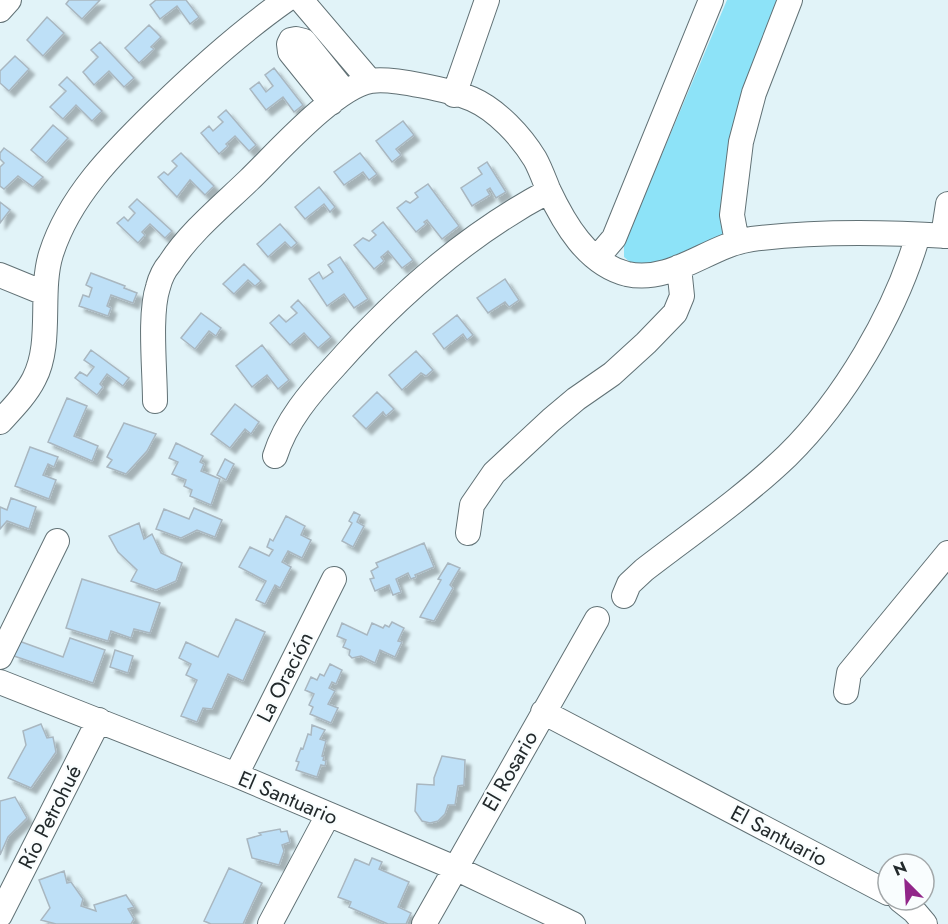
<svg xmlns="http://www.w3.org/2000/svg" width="948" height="924" font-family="Jost,sans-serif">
	<defs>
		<filter id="shadow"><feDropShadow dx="5.5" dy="5.5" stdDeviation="1.5" flood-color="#0004"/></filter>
	</defs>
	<rect width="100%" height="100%" fill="#e1f3f8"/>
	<path fill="#8de3f8" d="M727,0H779L725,230L720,242C691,254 662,265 631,263L624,257V244Z"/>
	<path fill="#bee0f7" stroke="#a9b7c0" stroke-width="1.5" filter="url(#shadow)" d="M69,0H100L82,19L66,4Z
		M156,0H186L199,17L190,24L177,6L160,19L150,5Z
		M47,17L64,33L43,56L27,40Z
		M149,25L161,37L151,47L154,49L139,63L125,48Z
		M100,42L134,78L124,87L109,71L94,85L83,72L98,57L91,50Z
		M15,56L29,69L9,91L0,83V71Z
		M274,68L303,105L294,112L283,97L266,110L250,89L259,82L266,92L273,86L265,75Z
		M67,77L102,111L92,121L76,105L63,119L50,107L66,91L59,85Z
		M226,110L256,145L249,151L235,136L226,144L228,146L219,154L201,133L209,126L213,131L223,122L218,117Z
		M403,121L414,135L396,149L401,155L392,162L376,141Z
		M53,125L68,138L46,163L31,150Z
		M4,148L43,177L33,187L18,176L4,189L0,186V167L4,163L0,159V153Z
		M181,153L214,186L205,195L190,180L177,197L158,177L164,172L168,175L177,166L172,161Z
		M360,153L377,174L369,180L363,172L344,185L334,172Z
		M487,162L506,192L496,198L490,188L487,190L490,195L472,206L461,188L482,174L478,168Z
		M428,184L459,226L442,239L427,220L424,222L426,224L416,232L397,208L406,201L410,203L418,197L415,193Z
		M319,187L335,207L330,212L324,204L305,219L295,207Z
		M137,199L172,231L165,238L150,224L142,232L145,235L138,243L117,223L124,217L128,221L135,213L129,207Z
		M0,202L10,210L0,223Z
		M383,222L413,260L402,268L388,251L381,257L384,261L374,269L354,245L363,238L369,241L376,235L372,231Z
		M280,224L297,243L291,248L285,242L268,257L257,244Z
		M340,257L368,299L354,308L344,294L327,306L309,279L319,272L323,279L333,272L328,265Z
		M244,264L261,281L255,286L248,280L234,294L223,284Z
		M91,273L125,286L124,288L137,293L133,303L111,295L107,306L111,308L108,316L79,306L83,295L89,297L92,288L86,285Z
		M505,279L519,300L509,307L505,302L488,313L477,298Z
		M298,300L331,337L318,348L304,333L290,345L270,323L279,315L286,322L297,313L291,307Z
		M201,313L221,328L216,336L209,331L195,349L181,338Z
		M457,315L473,335L467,340L463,334L444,349L433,334Z
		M262,345L289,380L278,389L267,375L252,387L236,366Z
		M91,350L129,378L123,386L107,374L100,384L103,387L97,395L75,378L80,372L87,376L94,367L84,360Z
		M416,351L433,370L426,376L421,373L402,390L389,375Z
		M377,392L394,409L386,416L383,412L366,429L353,416Z
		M67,398L87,406L74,436L98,446L92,461L48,442Z
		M235,404L259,422L251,434L245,429L230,448L211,434Z
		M124,423L156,434L147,451L126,474L107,467L112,460L107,457Z
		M176,443L203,456L200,462L204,464L201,471L220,479L211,505L190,496L192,490L184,486L186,480L172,474L178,462L169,458Z
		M30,447L58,457L54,467L48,464L43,475L56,480L49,499L15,486Z
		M225,459L234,464L226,480L217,475Z
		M11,498L36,507L29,529L7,521L0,529V507L7,510Z
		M194,508L222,520L215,537L197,530L181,538L156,529L164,509L189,519Z
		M354,512L360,515L357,522L364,526L353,547L342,541L352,523L349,521Z
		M286,516L305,526L301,535L311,540L302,558L288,551L282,562L291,567L280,588L275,585L265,604L256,600L266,581L239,567L250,547L269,556L273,550L267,547L270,539L273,541Z
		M139,523L144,539L152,534L161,553L182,563L176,581L156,590L131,581L137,570L118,552L109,536Z
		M424,543L434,567L415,575L416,577L411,579L408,573L396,579L401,592L393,595L389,585L375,591L370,579L374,578L371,571L378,567L376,563Z
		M448,563L460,568L450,585L453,588L434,621L420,617L441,580L438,579Z
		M82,579L160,603L150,633L134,629L131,638L111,631L108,641L66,628Z
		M236,619L265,632L243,681L228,674L212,709L203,708L197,722L181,716L197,680L186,675L191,664L179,658L186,642L218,657Z
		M392,622L404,628L398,641L402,642L395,657L380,650L375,663L361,656L352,658L349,655L350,650L343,647L346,640L337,636L342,623L367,635L372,623L383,628L385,625L389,627Z
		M70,638L105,650L93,683L14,656L19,641L63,657Z
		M115,650L133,656L128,673L110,667Z
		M330,664L342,670L336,684L332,682L329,688L335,691L328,704L338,708L331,723L310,714L313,707L309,705L314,694L305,690L311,677L317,680L320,674L324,676Z
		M41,724L47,738L53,737L56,752L31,788L8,778L26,745L23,731Z
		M312,725L325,730L320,739L326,741L322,756L324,757L323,760L326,761L325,766L321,765L317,777L296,770L299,762L296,761L301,748L303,749L308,734L311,735Z
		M442,756L465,760L464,785L458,786L455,805H448L445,814L438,821L430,823L422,821L415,811L417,784L434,785V778Z
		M15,797L27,818L8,837L0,855V801Z
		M280,829L281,832L287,831L290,842L282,845L284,851L279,865L252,858L247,839L261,835L259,833Z
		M372,858L382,862L379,869L409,882L398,907L411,913L406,924H388L349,907L351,902L338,897L355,859L369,865Z
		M229,868L262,883L243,924H211L204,921Z
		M64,871L67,883L71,882L83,899L81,906L96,911L94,905L126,895L134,907L128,909L134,919L131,924H56L41,920L50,908L39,880Z"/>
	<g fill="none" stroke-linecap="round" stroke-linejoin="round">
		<defs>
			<path id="minor" d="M301,0L370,81
				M0,10L9,0
				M291,40L296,39L304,41L345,92
				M291,40L289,44L290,52L331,103
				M454,95L487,0
				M943,236L948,204
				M737,242L732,215L741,142L754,93L790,0
				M597,258L614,238L711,0
				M0,275L44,293
				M155,401C155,371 149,314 158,287C160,279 164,270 170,263C190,232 222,206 249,180C276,154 335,87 371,81C390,77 453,91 472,99C497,110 521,136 535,159C540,168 544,179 548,189C564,223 587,264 627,274C672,284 709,245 752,239C816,231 883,232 948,236
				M0,422C12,409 26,395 34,379C53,343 39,293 51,254C69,197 113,153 155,112C196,72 239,33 286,0
				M275,456C286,421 310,393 335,366C396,297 468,234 549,191
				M468,533L472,505L494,473L551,420L576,399L612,374L646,343L675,313L682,296L679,267
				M624,596L629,584L644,570C692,533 743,498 787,456C844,400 896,312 918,235
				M0,657L57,541
				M0,682L236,775L455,868L573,924
				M846,692L849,673L948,553
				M543,712L888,893
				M236,775L334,579
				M900,900L914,911L925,924
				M0,915L99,720
				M270,924L328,815
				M424,924L597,619"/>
		</defs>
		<use href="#minor" stroke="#617175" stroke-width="26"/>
		<use href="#minor" stroke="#fff" stroke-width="24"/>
	</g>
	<g text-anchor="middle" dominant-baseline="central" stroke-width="4.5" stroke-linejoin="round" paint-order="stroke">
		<g font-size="21" fill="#22292b" stroke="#f9fdfe">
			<text transform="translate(285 677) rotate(-63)">La Oración</text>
			<text transform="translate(510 771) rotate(-60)">El Rosario</text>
			<text transform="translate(288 798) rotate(23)">El Santuario</text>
			<text transform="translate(50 817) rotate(-63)">Río Petrohué</text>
			<text transform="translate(779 836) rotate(28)">El Santuario</text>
		</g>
	</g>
	<g transform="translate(906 882) rotate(336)"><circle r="28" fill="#f9fdfe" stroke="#a3a8aa" stroke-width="1.5"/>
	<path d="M0-4.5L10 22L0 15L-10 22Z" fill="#912689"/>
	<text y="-9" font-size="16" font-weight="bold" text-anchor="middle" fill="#22292b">N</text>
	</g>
</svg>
